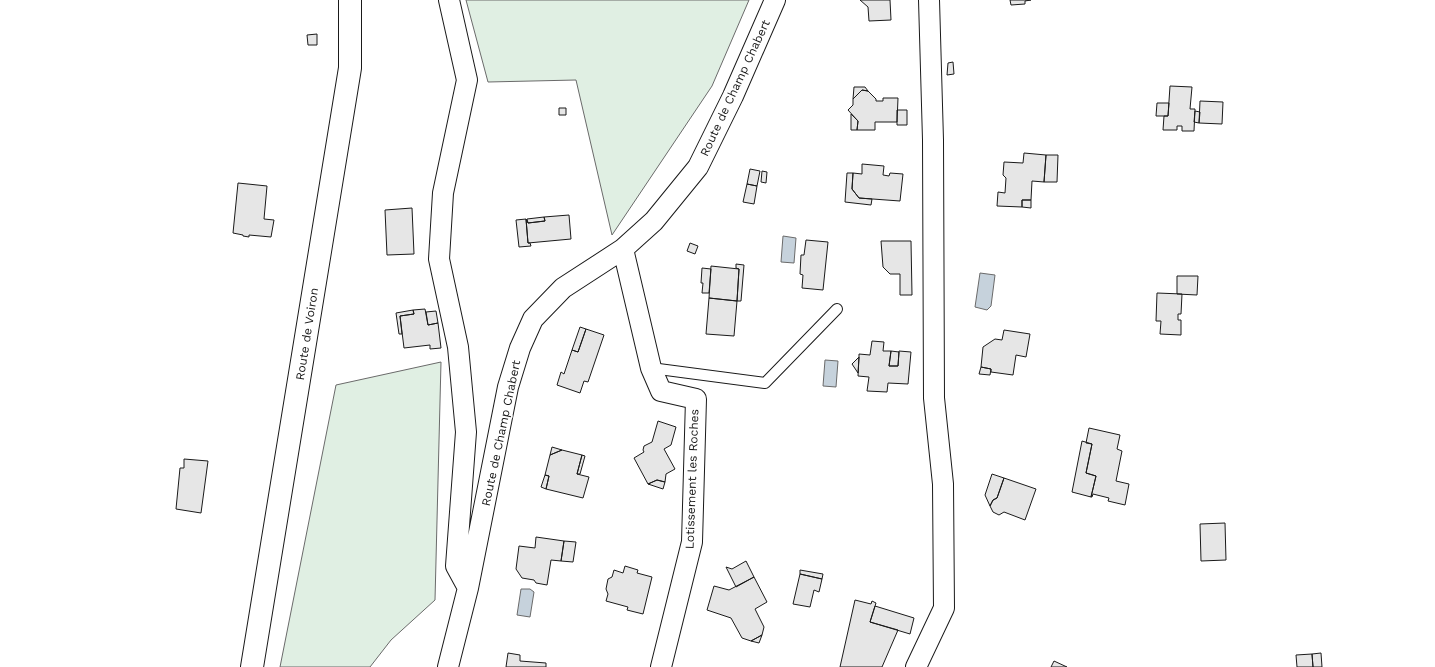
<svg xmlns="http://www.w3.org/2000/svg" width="1435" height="667" font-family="'Work Sans',sans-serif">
	<rect width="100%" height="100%" fill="#fff"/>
	<path fill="#e0efe3" stroke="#6a6a6a" d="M466,0H749L712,86L612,235L576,80L488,82Z
		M441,362L435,600L391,640L370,667H280L336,385Z"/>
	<path fill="#c6d2dc" stroke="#6a6a6a" d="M783,236L796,238L794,263L781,262Z
		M980,273L995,275L991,306L987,310L975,307Z
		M825,360L838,361L836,387L823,386Z
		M521,589H530L534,592L530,617L517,615Z"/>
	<path fill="#e6e6e6" stroke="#1a1a1a" d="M860,0H890L891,20L869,21L868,7Z
		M1010,0H1031L1025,1V4L1011,5Z
		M317,34V45H308L307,35Z
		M953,62L954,74L947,75L948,63Z
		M1170,86L1192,87L1190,109H1195L1194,131H1182V126H1177V130H1163L1164,116H1168Z
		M854,87H865L868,91L862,90L853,99Z
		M862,90L868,91L876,99V101H883V98H898L897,122H875V130H857L858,121L848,110L853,105V99Z
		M1200,101L1223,102L1222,124L1199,123Z
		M1157,103H1169L1168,116H1156Z
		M559,108H566V115H559Z
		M897,110H907V125H897Z
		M1195,111L1200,112L1199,123L1194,122Z
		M851,114L858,121L857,130H851Z
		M1024,153L1046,155L1044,182L1032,181L1031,200H1022V207L997,206L998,192L1005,193L1006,178L1003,175L1004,162L1023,163Z
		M1046,155H1058L1057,182H1044Z
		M862,164L884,166L883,175L889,176L890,173L903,174L900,201L859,198L852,189L853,173L862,174Z
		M750,169L760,171L757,186L747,184Z
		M762,171L767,172L766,183L761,182Z
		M847,173H853L852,189L859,198L872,199L871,205L845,202Z
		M238,183L267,186L264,219L274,220L271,237L249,235V237L243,236V235L233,233Z
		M747,184L757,186L754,204L743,202Z
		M1022,200H1031V208L1022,207Z
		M412,208L414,254L387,255L385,210Z
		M569,215L571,239L528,243L526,219L528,223L545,221L544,217Z
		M544,217L545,221L528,223L527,219Z
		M526,219L528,243H530L531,246L519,247L516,220Z
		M806,240L828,242L823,290L802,288L803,275L800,274L801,255H804Z
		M881,241H911L912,295H900V274H890L883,267Z
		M690,243L698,246L695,254L687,251Z
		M736,264L744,265L741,301H737L739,269L736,268Z
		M711,266L739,269L737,301L709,298Z
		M702,268L711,269L709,293H702L703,283H701Z
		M1177,276H1198L1197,295L1177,294Z
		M1157,293L1182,294L1181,314H1178V320H1181V335L1160,334L1161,321H1156Z
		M709,298L737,301L734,336L706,334Z
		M425,309L428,325L438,323L441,348L430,349V345L404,348L400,316L414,314L413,310Z
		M413,310L414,314L400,316L402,334H399L396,313Z
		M436,311L438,323L428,325L426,312Z
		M580,327L586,329L578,352L572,350Z
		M586,329L604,335L588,382L584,381L580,393L557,385L561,372L564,374L572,350L578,352Z
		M1004,330L1030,334L1026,357L1016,355L1013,375L991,372V369L981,367L983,347L995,339L1002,340Z
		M872,341L884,342L883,351H891L889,366H898L899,351L911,352L908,384L888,383L887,392L867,391L869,377L858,376L859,357V354L870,355Z
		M891,351L899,352L898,366H889Z
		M859,357L858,373L852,364Z
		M981,367L991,369L990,375L979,374Z
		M658,421L676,427L671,445L664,449L675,469L666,474L665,482L657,480L648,484L634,458L644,452L643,450L644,446L652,442Z
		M1089,428L1120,435L1117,449L1122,451L1116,481L1129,484L1125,505L1108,501L1109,498L1093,494L1092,497H1091L1096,476L1086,473L1092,444L1086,443Z
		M1082,441L1092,444L1086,473L1096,476L1091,497L1072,492Z
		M552,447L562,450L550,455Z
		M562,450L582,455L577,474L589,477L583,498L546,489L549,476L545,475L550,455Z
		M582,455L585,456L580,474H577Z
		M184,459L208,461L201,513L176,509L180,468H184Z
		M992,474L1004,478L997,498L993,500L990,506L985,495Z
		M545,475L549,476L546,489L541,487Z
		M1004,478L1036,489L1025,520L1004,512L999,515L993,512L990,506L993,500L997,498Z
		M657,480L665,482L663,489L648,484Z
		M1225,523L1226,560L1201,561L1200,524Z
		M536,537L564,541L561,561L551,560L547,585L536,583L534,580L522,578L516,569L519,546L535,548Z
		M564,541L576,542L573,562L561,561Z
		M746,561L754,577L736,587L726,567L732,569Z
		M625,566L638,570L637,573L652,577L643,614L627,610L628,607L606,601L608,594L606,589L608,579L612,577L614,570L623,573Z
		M800,570L823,574L822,579L800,574Z
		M800,574L822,579L819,592L814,590L810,607L793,604Z
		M754,577L767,602L755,609L764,627L762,635L751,641L742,638L731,618L707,610L714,586L729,590Z
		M855,600L871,604L872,601L876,603L870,622L898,630L882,667H840Z
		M875,606L914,618L910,634L870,622Z
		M762,635L759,643L751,641Z
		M508,653L520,655V661L546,663V667H506Z
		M1321,653L1322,667H1313L1312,654Z
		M1312,654L1313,667H1297L1296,655Z
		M1054,661L1067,667H1051Z"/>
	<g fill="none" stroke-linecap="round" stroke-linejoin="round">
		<defs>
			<path id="service" d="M651,368L765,383L837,309"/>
			<path id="minor" d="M449,0L467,80L443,193L439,259L458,347L466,432L456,566L468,588
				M623,249L651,368L661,391L696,399L692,542L661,667
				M448,667L468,588L508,387L520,348L533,319L563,288L623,249L654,221L698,167L733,96L775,0
				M916,667L944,608L943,484L934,398L933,140L929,0"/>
			<path id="primary" d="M252,667L350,68V0"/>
		</defs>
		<use href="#service" stroke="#1a1a1a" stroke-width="12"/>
		<use href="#minor" stroke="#1a1a1a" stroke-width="22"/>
		<use href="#primary" stroke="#1a1a1a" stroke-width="24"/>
		<use href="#service" stroke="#fff" stroke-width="10"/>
		<use href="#minor" stroke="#fff" stroke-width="20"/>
		<use href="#primary" stroke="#fff" stroke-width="22"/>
	</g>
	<g text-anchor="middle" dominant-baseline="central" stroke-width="3" stroke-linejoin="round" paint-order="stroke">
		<g font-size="12" fill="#1a1a1a" stroke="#fff">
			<text transform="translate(735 88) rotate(-65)">Route de Champ Chabert</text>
			<text transform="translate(307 334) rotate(-81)">Route de Voiron</text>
			<text transform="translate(501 433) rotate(-78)">Route de Champ Chabert</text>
			<text transform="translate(692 479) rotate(-88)">Lotissement les Roches</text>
		</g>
	</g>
</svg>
